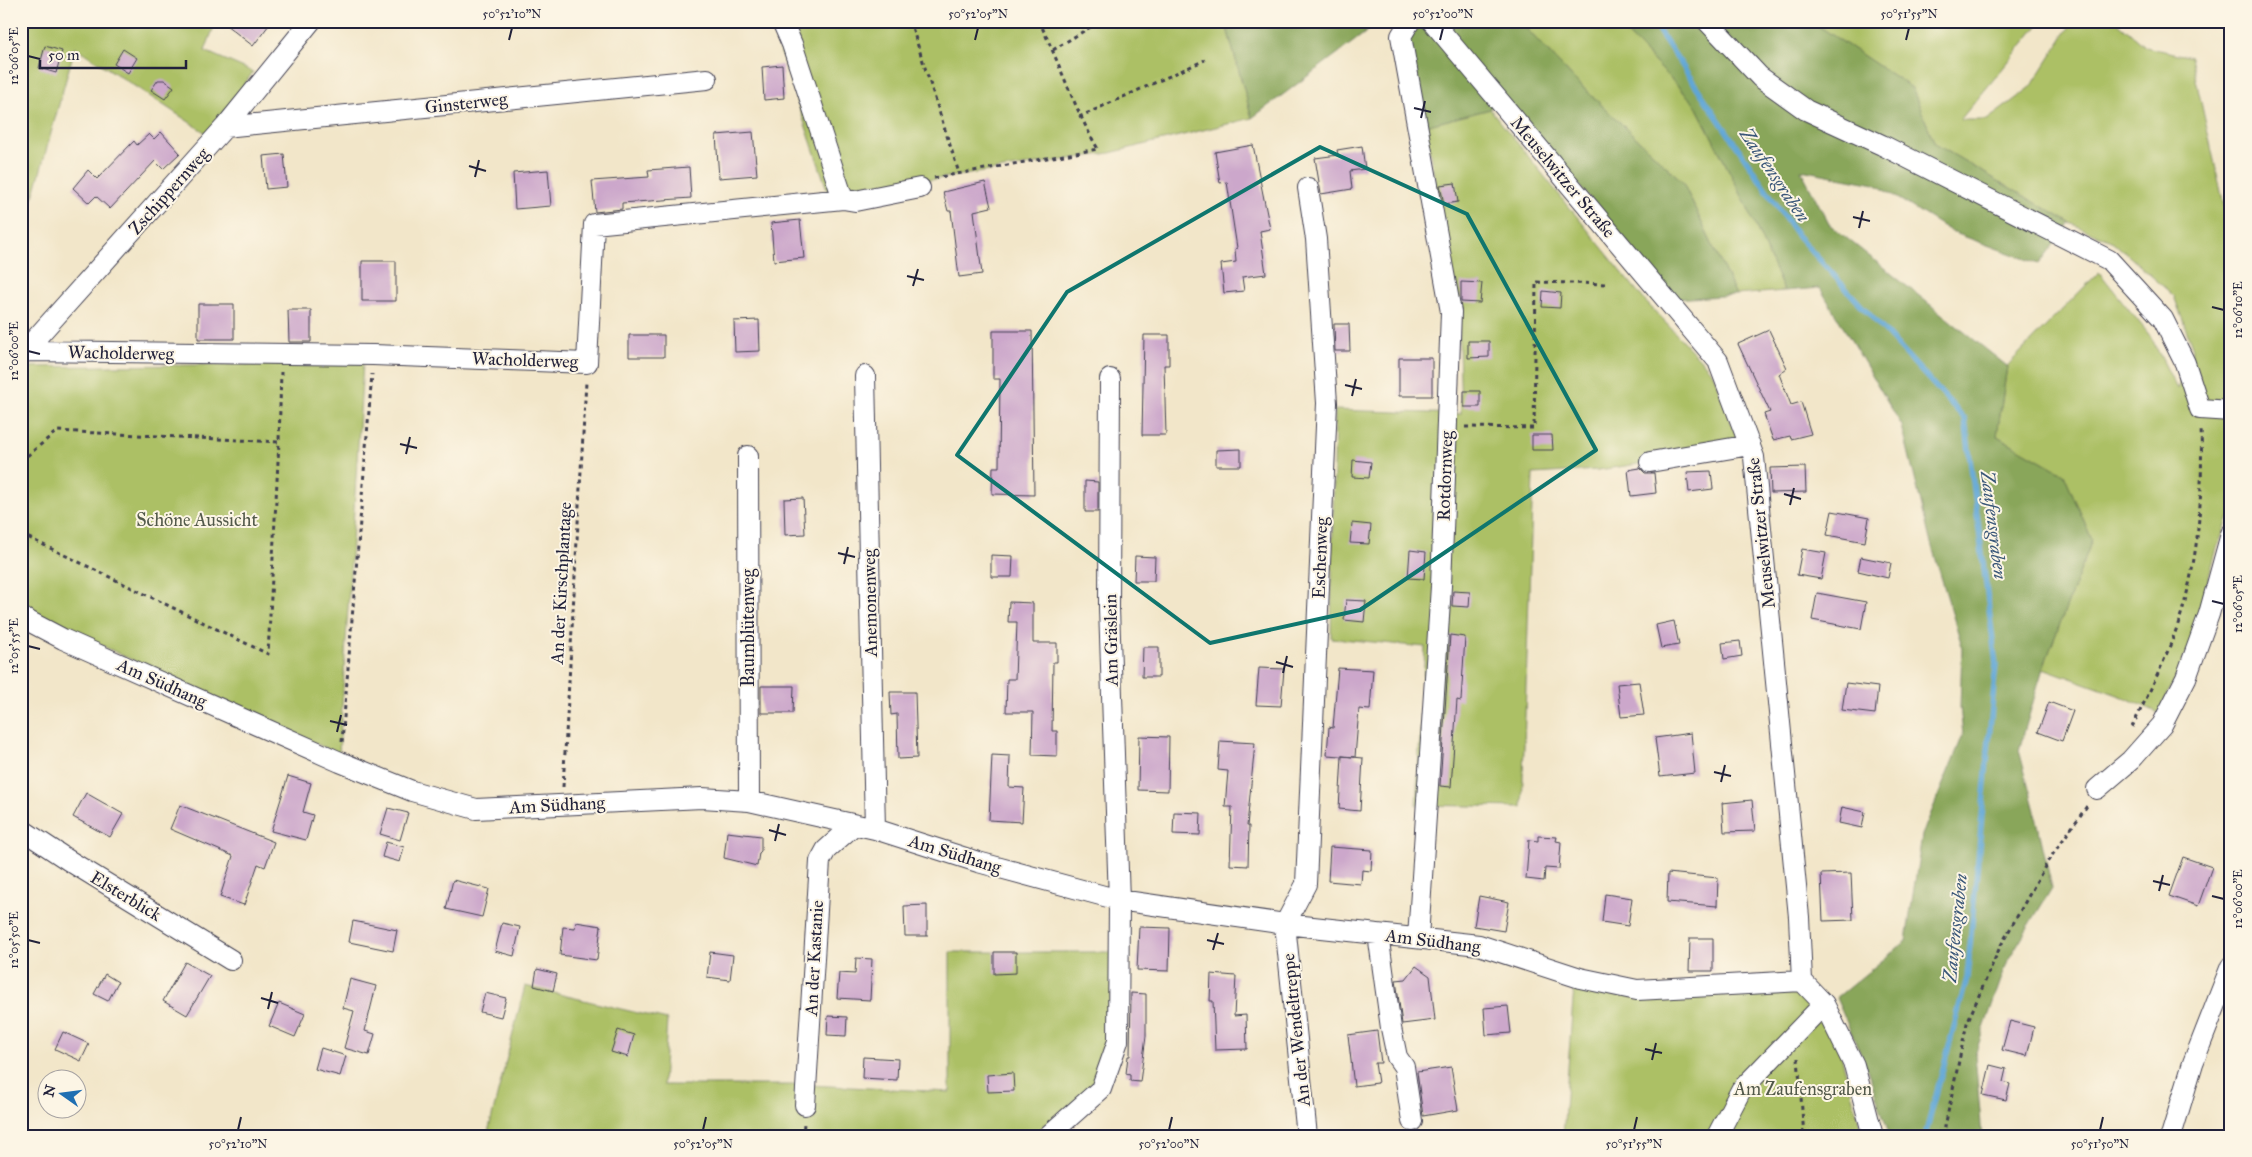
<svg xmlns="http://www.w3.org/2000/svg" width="2252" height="1157" font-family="'IM FELL Great Primer',serif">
	<rect width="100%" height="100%" fill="#fcf5e5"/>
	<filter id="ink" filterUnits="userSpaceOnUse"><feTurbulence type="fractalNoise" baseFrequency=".02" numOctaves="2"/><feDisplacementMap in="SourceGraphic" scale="10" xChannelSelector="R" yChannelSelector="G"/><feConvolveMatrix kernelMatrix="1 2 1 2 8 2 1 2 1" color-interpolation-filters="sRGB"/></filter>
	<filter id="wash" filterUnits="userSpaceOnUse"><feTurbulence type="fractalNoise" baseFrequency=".0096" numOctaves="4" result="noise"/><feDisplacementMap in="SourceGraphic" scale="20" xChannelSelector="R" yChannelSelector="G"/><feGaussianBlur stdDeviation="1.12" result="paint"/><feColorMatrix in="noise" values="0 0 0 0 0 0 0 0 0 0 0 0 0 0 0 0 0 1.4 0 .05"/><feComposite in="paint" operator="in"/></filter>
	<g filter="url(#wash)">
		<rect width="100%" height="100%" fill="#f2e6c9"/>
		<path fill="#acc065" stroke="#677150" d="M21,21H216L205,51L253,72L209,135L75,47L24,230L21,229Z
			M770,21H1225L1252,118L1110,153L829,195Z
			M1519,21H1615L1695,104L1746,204L1784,291L1736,295L1682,181L1575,80Z
			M1811,21H2042L1960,120H1987L2031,87L2073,21H2116L2146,47L2191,57L2231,237V513L2217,548L2190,645L2159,713L2126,698L2043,668L2092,540L2064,474L1997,436L2007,366L2099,272L2151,337L2177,389L2193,349L2174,296L2113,242L2070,223L1935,144L1912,88Z
			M1490,109L1646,302L1713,373L1741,449L1598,470L1533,474L1522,807L1416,805L1425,647L1331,638L1335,410L1461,414L1458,309L1425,126Z
			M363,363L339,754L130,659L21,607V369L24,367Z
			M950,952H1114L1108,1053L1095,1081L1073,1105L1060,1112L1036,1133L1037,1136H487L525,986L667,1020L663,1085H809L950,1092Z
			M1574,986L1612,995L1650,999L1769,988L1802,992L1818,1007L1840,1051L1863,1136H1563Z"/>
		<path fill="#89a65a" stroke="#56644a" d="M1225,21H1381L1252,118Z
			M1404,21H1519L1575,80L1682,181L1736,295L1675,299L1502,95L1490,109L1425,126Z
			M1615,21H1811L1912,88L1935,144L2070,223L2039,264L1952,232L1875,184L1801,170L1829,224L2007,366L1997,436L2064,474L2092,540L2043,668L2019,750L2035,811L2052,888L2008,960L1975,1054L1982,1136H1890L1866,1066L1836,998L1906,941L1922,835L1963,735L1960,707L1962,646L1930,540L1902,426L1820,288L1784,291L1746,204L1695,104Z"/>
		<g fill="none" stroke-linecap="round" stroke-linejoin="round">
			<path stroke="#5ea6d5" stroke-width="5.5" d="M1652,21L1797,235L1965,419L1996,664L1967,978L1925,1136"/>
		</g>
		<g id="blocks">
			<path fill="#cca7cb" d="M221,21H272L253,46Z
				M45,46L62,51L56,73L39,68Z
				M123,49L137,58L128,73L114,64Z
				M782,65L784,98L764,100L762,67Z
				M158,80H164L174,87L165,99L151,90Z
				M161,132L180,153L163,169L155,161L110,209L96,196L89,203L73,188L88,170L97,179L134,141L137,145L149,134L154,139Z
				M753,132L757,175L719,178L716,135Z
				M1253,145L1270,229L1260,231L1266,274L1242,277L1244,291L1224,293L1221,264L1236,262L1235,249L1237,248L1227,182L1220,183L1215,152Z
				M1362,146L1365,169L1350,171L1352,189L1321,194L1315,158L1338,155L1337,150Z
				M284,154L287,187L266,189L263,156Z
				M689,167L691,198L622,203V209L595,212L592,181L649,177L648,170Z
				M548,170L551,206L515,209L513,173Z
				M985,182L991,207L974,211L982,274L959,277L951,211H948L943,192Z
				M1455,183L1458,202L1444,204L1440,185Z
				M800,220L804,258L774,261L771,223Z
				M362,261H396V301H362Z
				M1461,282L1482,283L1480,303L1461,302Z
				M1543,291L1561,293L1560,308L1542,307Z
				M198,304H234V339H198Z
				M288,310H311V342H289Z
				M759,320L760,351L735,352L734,321Z
				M1334,324H1349L1350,351H1335Z
				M1769,330L1787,368L1779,374L1791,405L1801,402L1811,434L1791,439L1790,436L1773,440L1764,414L1770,412L1738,344Z
				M993,331H1032L1034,495L992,494L993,467H999L1000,379H993Z
				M629,335H664V357H629Z
				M1144,335H1169V365H1164L1166,435H1142Z
				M1468,341H1489V357L1468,358Z
				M1399,358H1432V396H1399Z
				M1464,391H1480V407H1464Z
				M1532,435H1552L1553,450H1532Z
				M1241,449V466H1216V450Z
				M1353,460L1371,462L1369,478L1352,477Z
				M1805,467L1806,492L1771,493L1770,468Z
				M1640,468L1645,473H1654L1656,493L1631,496L1628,470Z
				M1711,471L1713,489L1689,492L1687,472Z
				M1085,481L1098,482V512H1085Z
				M803,498L805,534L785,535L784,499Z
				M1832,511L1869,518L1865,542L1827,535Z
				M1352,523L1371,525L1369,544L1350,543Z
				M1802,549L1826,553L1821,579L1797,575Z
				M1410,550L1426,552L1424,579L1408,578Z
				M991,555L1013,556L1012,577H991Z
				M1135,556L1155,557L1154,581H1134Z
				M1861,557L1891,563L1888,578L1858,571Z
				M1453,591L1470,592L1469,607L1452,606Z
				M1817,593L1866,602L1861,629L1812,620Z
				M1346,600L1366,601L1364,622L1344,620Z
				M1009,602L1033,603V643H1057V662H1053L1052,731H1057V756L1032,755L1033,712H1006L1007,679H1015L1017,622H1008Z
				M1674,621L1679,645L1661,648L1656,625Z
				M1450,635L1465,637L1461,701L1457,700L1451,787L1440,786Z
				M1740,641L1742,656L1724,659L1722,643Z
				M1143,647H1159V677H1142Z
				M1259,668L1284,669L1281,706L1256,705Z
				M1338,668L1373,670L1370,710L1359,709L1355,757L1327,755L1329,727L1333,728Z
				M1639,682L1644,715L1621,717L1617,684Z
				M1846,683L1878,687L1875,714L1842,710Z
				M761,686H794L793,713H761Z
				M890,692H915L917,758L898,759L897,714L891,715Z
				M2049,702L2073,711L2062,741L2038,732Z
				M1691,733L1695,773L1660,777L1655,738Z
				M1139,736L1169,737L1168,791L1138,790Z
				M1220,741L1255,743L1247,826H1249L1248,866L1230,865L1232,807H1225L1228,771L1218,770Z
				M992,755L1010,756L1009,787L1024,788L1022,822L989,820Z
				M1342,756L1363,758L1360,811L1339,809Z
				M288,776L311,783L303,812L313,815L306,840L271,831Z
				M86,793L123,814L110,837L73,817Z
				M1752,800L1755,831L1724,832L1722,803Z
				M180,805L274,842L265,867L258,864L244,905L220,897L233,856L170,829Z
				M1842,807L1865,812L1862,828L1839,823Z
				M388,808L408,813L400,840L380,834Z
				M1174,812L1201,813L1200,835L1173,834Z
				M727,832L761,836V851L759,853L757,866L724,858Z
				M1538,836L1557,837L1556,841L1561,842L1559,869L1545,868L1544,881L1526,879L1529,840L1538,841Z
				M386,842L404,847L400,862L382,857Z
				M1330,847L1372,850L1371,871L1362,870L1361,884L1328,881Z
				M2183,857L2212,867L2198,906L2169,896Z
				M1668,873L1718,878L1717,906L1667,902Z
				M1851,873L1853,920L1823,921L1821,874Z
				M453,880L489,889L482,917L446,909Z
				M1605,894L1632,898L1628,926L1602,922Z
				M1479,896L1509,902L1504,931L1474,926Z
				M927,905V936H905L904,906Z
				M353,921L397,930L393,951L349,942Z
				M576,922L601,926L597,960L560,955L563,927L575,928Z
				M502,923L520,927L514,956L495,951Z
				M1139,927L1170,928L1169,971L1137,970Z
				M1690,938H1713V971H1689Z
				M710,952L733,955L730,980L707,977Z
				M994,952H1016V973L994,974Z
				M856,958L872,959L870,1000L837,998L839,973L855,974Z
				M185,962L210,976L187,1015L163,1001Z
				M1416,966L1430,976L1435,1020L1402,1024L1396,980L1406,979Z
				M537,969L557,974L553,991L534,986Z
				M105,974L118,982L108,1001L94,994Z
				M1211,974L1236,976L1234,1016L1246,1015L1247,1049L1215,1050L1213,1001H1210Z
				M350,979L376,986L365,1031L375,1034L369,1055L344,1048L354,1011L343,1008Z
				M485,993L506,998L501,1017L480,1012Z
				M1131,993L1146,994V1036L1140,1082L1130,1081V1075L1126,1074L1128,1056H1130Z
				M279,1003L305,1014L295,1037L269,1026Z
				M1508,1006L1511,1033L1486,1035L1484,1008Z
				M828,1016L847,1017L846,1036L827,1035Z
				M2010,1021L2034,1027L2027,1056L2002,1050Z
				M618,1030L634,1035L628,1057L611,1052Z
				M1377,1031L1381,1063H1375L1378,1083L1354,1086L1348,1035Z
				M63,1032L89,1044L81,1061L55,1049Z
				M321,1048L346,1056L340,1076L315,1069Z
				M863,1057L898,1059L897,1080L862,1078Z
				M1990,1065L2006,1069L2003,1082L2010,1084L2006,1100L1983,1095Z
				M1451,1067L1458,1110L1423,1116L1417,1072Z
				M1013,1073L1014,1091L988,1092L987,1075Z"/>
		</g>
	</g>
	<g filter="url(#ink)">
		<use href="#blocks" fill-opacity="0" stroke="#413f50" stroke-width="1"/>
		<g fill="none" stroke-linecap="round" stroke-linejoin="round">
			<defs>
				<path id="minor" d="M782,21L792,44L843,199
					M1410,21L1401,36L1451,312L1441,586L1418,938
					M1432,21L1718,361L1754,457L1799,917L1802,981L1824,1004L1854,1065L1873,1136
					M1707,21L1760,77L1806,110L1882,145L2109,260L2163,319L2185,363L2200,409L2231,411
					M225,127L707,79
					M26,351L373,355L587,363L594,224L843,199L855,201L920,188
					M21,355L225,127L311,21
					M865,376L875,829
					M748,456L749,801
					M1650,462L1750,445
					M21,617L63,639L340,762L412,791L476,809L702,798L749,801L875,829L978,862L1119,900L1285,924L1479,945L1580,978L1637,990L1802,981
					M2097,789L2131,760L2162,725L2186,678L2209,614L2231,534
					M21,829L68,860L231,960
					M1378,934L1391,1028L1397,1057L1404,1067L1412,1121
					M805,1105L820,861L826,850L854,825
					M1048,1136L1101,1089L1118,1041L1119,900L1109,608L1110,379
					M1307,1136L1285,924L1306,884L1327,403L1316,239L1308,188
					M1717,1136L1741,1090L1824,1004
					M2171,1136L2193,1063L2231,966"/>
			</defs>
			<use href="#minor" stroke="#413f50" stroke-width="22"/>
			<path stroke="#413f50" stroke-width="3" stroke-dasharray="4 4" stroke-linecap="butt" d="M910,21L959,173
				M1053,50L1100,21
				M1079,117L1205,60
				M934,178L1098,149C1074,108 1060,64 1039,21
				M1465,427L1534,428L1536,282L1608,284
				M21,461L57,431L279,442L281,372
				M21,534L268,654L279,442
				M2132,727C2148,695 2164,663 2176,630C2199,565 2203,495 2201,427
				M342,742L372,374
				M563,787L586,382
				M1798,1058L1804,1136
				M803,1136L804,1123
				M1943,1136L1967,1023L2000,947L2048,861L2087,806"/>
			<use href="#minor" stroke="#fff" stroke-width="20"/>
		</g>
	</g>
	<path fill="none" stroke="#0f766e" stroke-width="4" stroke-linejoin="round" d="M1320,147L1467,214L1596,450L1360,610L1210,643L957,455L1067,292Z"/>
	<path fill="none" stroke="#22223b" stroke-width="2" d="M509,40L512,28M975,40L978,28M1440,40L1443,28M1906,40L1909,28M28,56L40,59M1414,108L1431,112M1421,118L1425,101M469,166L486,171M475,177L479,160M1853,217L1870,221M1859,228L1863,211M907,276L924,280M913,286L918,269M2212,307L2224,310M28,351L40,354M1345,385L1362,389M1352,396L1356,379M400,444L417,448M406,454L410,437M1784,494L1801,499M1790,505L1794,488M838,553L855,557M844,564L848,547M2212,601L2224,604M28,646L40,649M1276,662L1293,667M1283,673L1287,656M330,721L347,725M337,732L341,715M1714,772L1731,776M1721,782L1725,765M769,830L786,835M775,841L779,824M2153,881L2170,885M2159,891L2163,875M2212,896L2224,899M28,940L40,943M1207,940L1224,944M1213,950L1218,933M261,998L278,1003M268,1009L272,992M1645,1049L1662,1053M1652,1060L1656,1043M238,1130L241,1117M703,1130L706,1117M1169,1130L1172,1117M1634,1130L1637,1117M2100,1130L2103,1117"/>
	<g text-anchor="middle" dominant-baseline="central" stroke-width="4" stroke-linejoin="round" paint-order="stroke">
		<g font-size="18" fill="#22223b" stroke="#fcf5e5">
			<text transform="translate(466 103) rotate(-6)">Ginsterweg</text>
			<text transform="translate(1563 177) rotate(50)">Meuselwitzer Straße</text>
			<text transform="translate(169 191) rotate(-48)">Zschippernweg</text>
			<text transform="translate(121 353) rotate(1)">Wacholderweg</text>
			<text transform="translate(525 360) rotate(2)">Wacholderweg</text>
			<text transform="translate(1445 476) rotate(-88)">Rotdornweg</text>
			<text transform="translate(1761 533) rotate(-96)">Meuselwitzer Straße</text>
			<text transform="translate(1320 558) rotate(-88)">Eschenweg</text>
			<text transform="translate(561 583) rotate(-87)">An der Kirschplantage</text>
			<text transform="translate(870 603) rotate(-91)">Anemonenweg</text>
			<text transform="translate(748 628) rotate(-90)">Baumblütenweg</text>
			<text transform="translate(1111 640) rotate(-91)">Am Gräslein</text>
			<text transform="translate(162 683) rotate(24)">Am Südhang</text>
			<text transform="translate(557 805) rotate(-3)">Am Südhang</text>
			<text transform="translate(955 854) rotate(17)">Am Südhang</text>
			<text transform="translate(126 896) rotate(31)">Elsterblick</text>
			<text transform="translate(1433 941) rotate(7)">Am Südhang</text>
			<text transform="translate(814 958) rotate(-87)">An der Kastanie</text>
			<text transform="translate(1296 1030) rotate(-96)">An der Wendeltreppe</text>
		</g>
		<g font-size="18" fill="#52594a" stroke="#fcf5e5">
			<text x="197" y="520">Schöne Aussicht</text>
			<text x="1803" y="1089">Am Zaufensgraben</text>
		</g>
		<g font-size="19" font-style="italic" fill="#3a5779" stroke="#fcf5e5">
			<text transform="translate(1775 175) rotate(56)">Zaufensgraben</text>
			<text transform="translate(1994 525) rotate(83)">Zaufensgraben</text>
			<text transform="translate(1955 928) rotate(-84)">Zaufensgraben</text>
		</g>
	</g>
	<rect width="2252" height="1157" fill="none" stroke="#fcf5e5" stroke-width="55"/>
	<g transform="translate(62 1094) rotate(284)"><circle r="24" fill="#fcf5e5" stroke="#a5a1a1"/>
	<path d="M0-4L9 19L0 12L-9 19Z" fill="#1f6fb2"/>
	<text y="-8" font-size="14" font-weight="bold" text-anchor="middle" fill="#22223b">N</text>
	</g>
	<path d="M40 60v8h146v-8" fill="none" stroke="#22223b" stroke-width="2.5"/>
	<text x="48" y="60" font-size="15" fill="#22223b" stroke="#fcf5e5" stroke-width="4" paint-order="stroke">50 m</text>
	<rect x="28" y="28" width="2196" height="1102" fill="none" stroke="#22223b" stroke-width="2"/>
	<g font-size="12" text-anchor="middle" fill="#22223b">
		<text x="512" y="18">50°52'10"N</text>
		<text x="978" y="18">50°52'05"N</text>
		<text x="1443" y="18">50°52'00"N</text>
		<text x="1909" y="18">50°51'55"N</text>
		<text transform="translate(14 56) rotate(-90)" y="4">12°06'05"E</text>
		<text transform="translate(2238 310) rotate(-90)" y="4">12°06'10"E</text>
		<text transform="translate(14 351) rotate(-90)" y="4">12°06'00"E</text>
		<text transform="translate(2238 604) rotate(-90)" y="4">12°06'05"E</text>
		<text transform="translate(14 646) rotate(-90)" y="4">12°05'55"E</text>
		<text transform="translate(2238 899) rotate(-90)" y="4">12°06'00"E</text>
		<text transform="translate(14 940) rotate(-90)" y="4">12°05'50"E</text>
		<text x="238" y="1148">50°52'10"N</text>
		<text x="703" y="1148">50°52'05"N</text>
		<text x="1169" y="1148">50°52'00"N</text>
		<text x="1634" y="1148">50°51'55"N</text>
		<text x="2100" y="1148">50°51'50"N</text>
	</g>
</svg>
